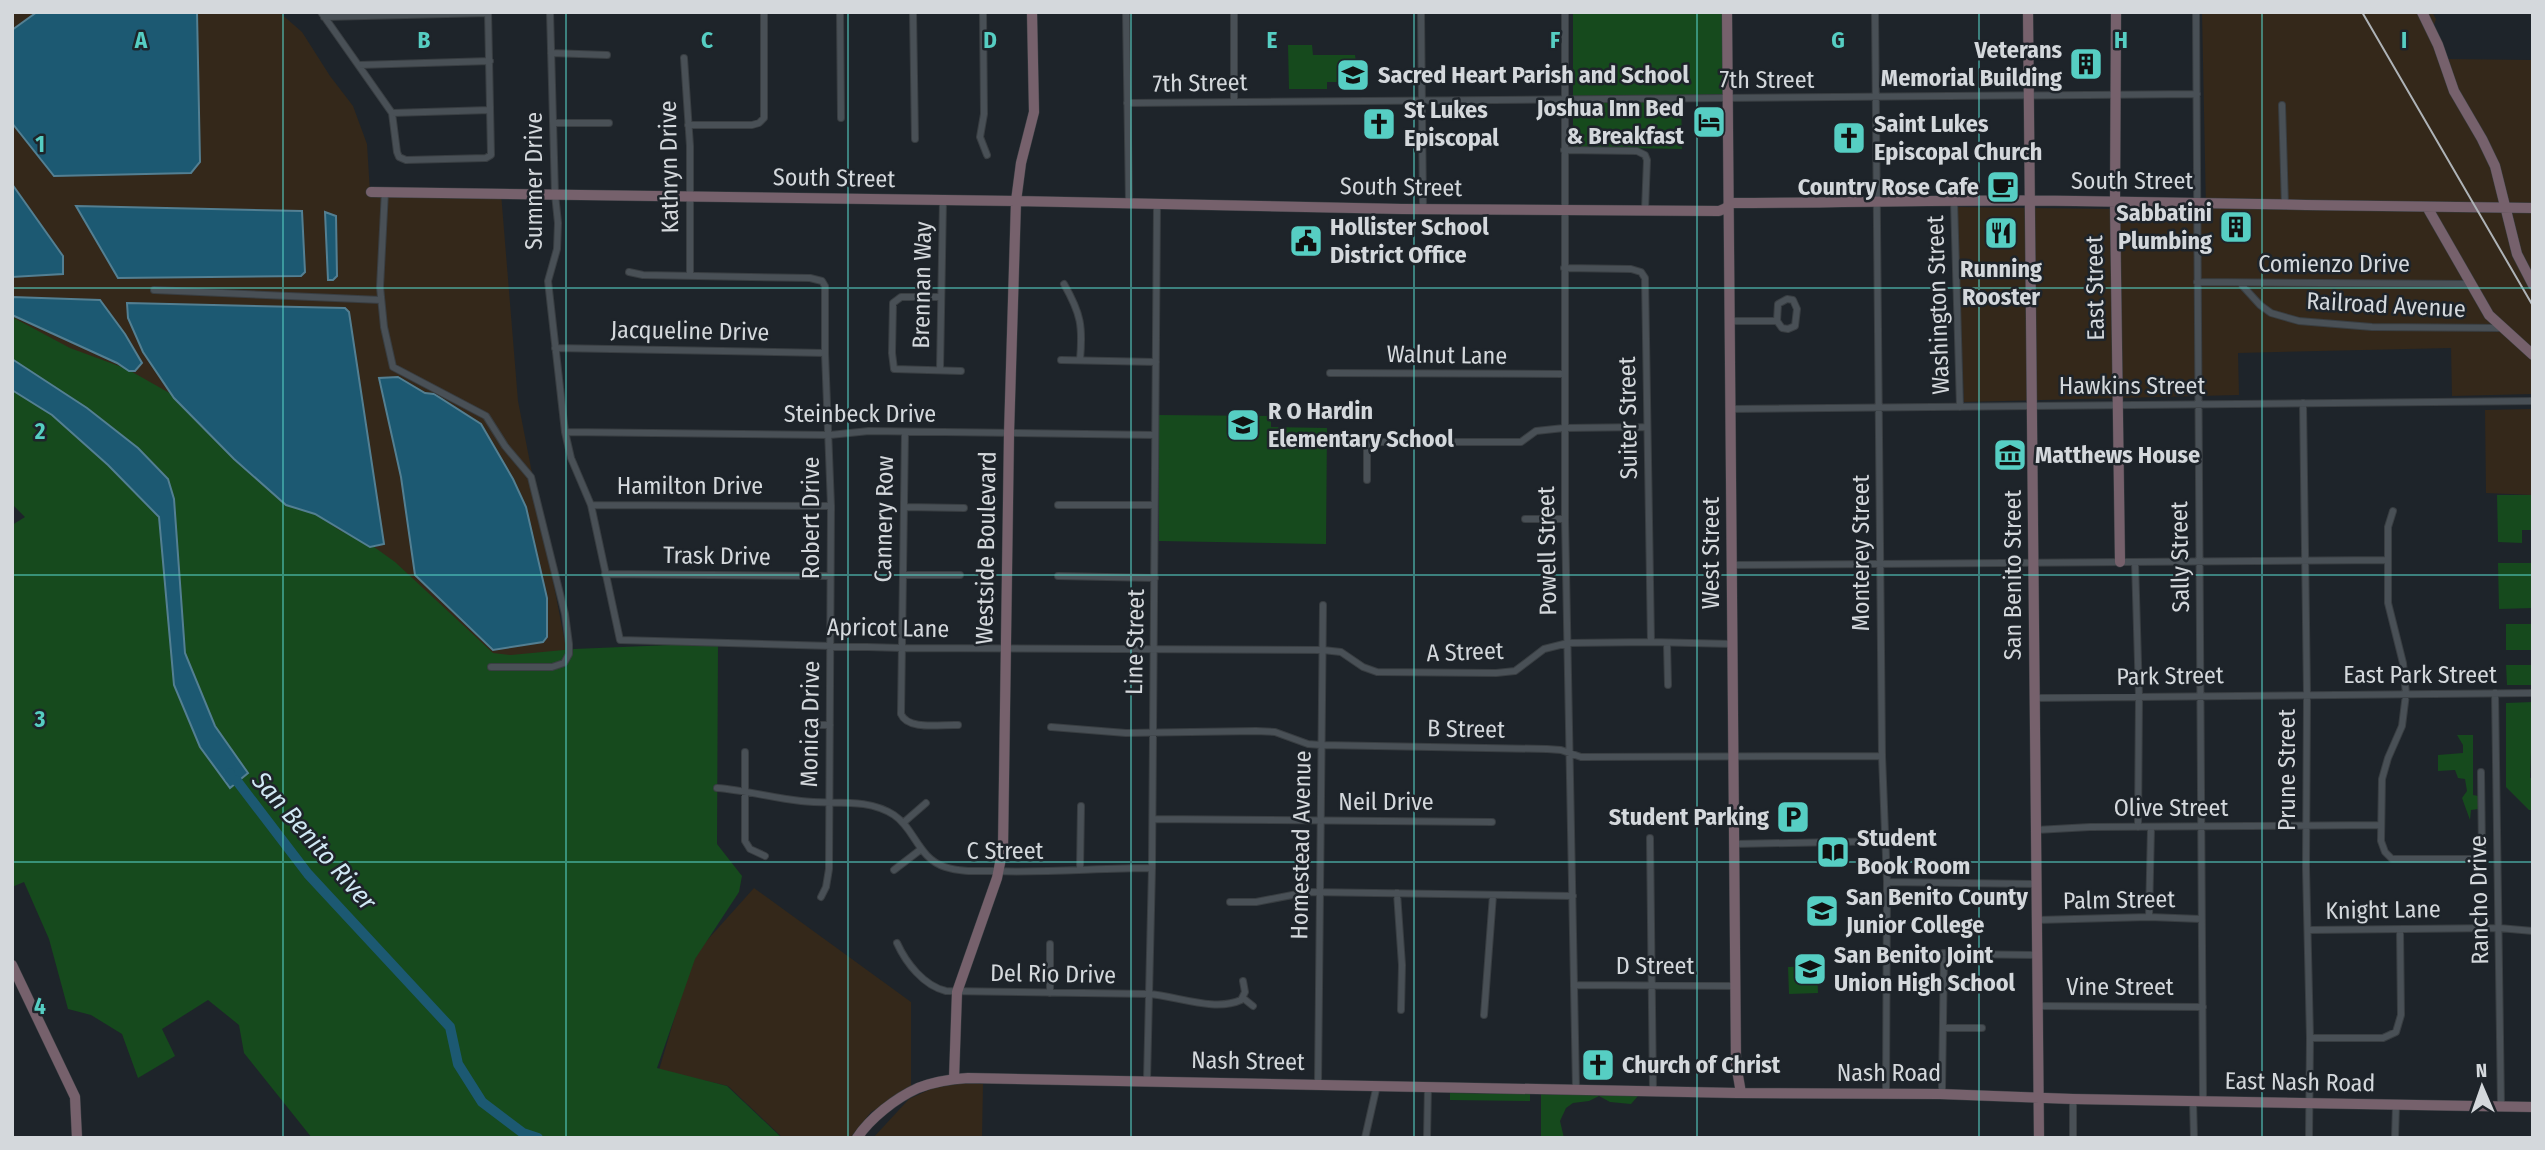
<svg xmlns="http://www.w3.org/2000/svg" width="2545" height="1150" font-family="'Fira Sans Condensed',sans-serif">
	<rect width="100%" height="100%" fill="#1e242a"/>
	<path fill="#34281a" d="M12,12H279L302,32L330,76L353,106L367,144L370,192L501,193L518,401L569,663L500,668L12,320Z
		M2202,12H2432L2436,19L2432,31L2443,59L2533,60V394L2452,396L2451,348L2238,353L2239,395L1964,402L1956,207L2206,210Z
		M2533,409V495L2486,493L2485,410Z
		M754,888L911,1002V1089L871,1112L850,1138H783L728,1086L659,1070L693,956Z
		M964,1083L983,1084L982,1138H873L909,1099L933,1088Z"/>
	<path fill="#164a1d" d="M1573,12H1724L1725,95H1681L1682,149L1573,147Z
		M1288,45H1312L1313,55H1355L1356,62L1365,61L1366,77H1356V82H1327V89H1289Z
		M12,317L70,348L127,369L173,395L279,489L339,530L370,544L395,562L493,653L511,655L574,649L718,643L717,844L742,876L739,892L695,959L657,1068L727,1086L782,1138H312L244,1053L239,1025L208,1000L162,1029L175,1056L138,1078L122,1034L91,1015L68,1009L49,939L24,882L12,887V525L25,517L12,504Z
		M1159,415L1271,416V427L1327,428L1326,544L1159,541Z
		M2497,495H2533V530H2522V543L2498,542Z
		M2498,563H2533V608L2499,609Z
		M2506,624H2533V650H2506Z
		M2506,665H2533V685H2507Z
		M2533,702L2530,778H2533V810H2529L2506,787V703Z
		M2457,735H2473V795L2478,796V809L2471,810L2470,820L2462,798L2467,791L2465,779L2458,778L2455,770L2438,771V755L2463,753V745Z
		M1817,966L1818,993L1789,994L1788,967Z
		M1450,1093L1530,1094V1101L1450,1100Z
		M1541,1094L1638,1096L1631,1104L1610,1102L1599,1096L1589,1101L1573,1103L1566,1108L1560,1121L1564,1138H1541Z"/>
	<path fill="#1c5972" stroke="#537f92" stroke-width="2" d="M37,12H197L200,162L191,173L54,176L12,123V30Z
		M12,184L63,256V274L12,277Z
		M76,206L302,211L305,272L301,276L118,278Z
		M325,212L336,216L337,276L333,280H328Z
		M12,297L100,300L125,334L142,363L135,371H129L117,363L12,315Z
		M127,303L345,308L349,312L384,544L370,547L315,514L286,505L234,459L174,398L143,352L128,318Z
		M12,359L87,408L138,448L168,479L174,499L185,653L215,726L248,773L230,788L200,747L174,685L159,517L108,465L52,415L12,390Z
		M398,377L425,393L434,394L481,424L513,479L526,507L547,598V637L543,642L493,650L415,575L401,477L379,378Z"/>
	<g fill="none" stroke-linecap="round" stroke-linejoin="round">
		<path stroke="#1c5972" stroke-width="10" d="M230,773V778L237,781L308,874L450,1027L458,1064L482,1102L523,1133L538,1138"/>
		<defs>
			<path id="street" d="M321,12L392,113L397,152L399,157L406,160L486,158L491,155L488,12
				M550,12L555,194L558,223L557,249L548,281L565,432L571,458L591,505L620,640L902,648L1323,650L1341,652L1363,667L1377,672L1496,673L1515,671L1544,649L1568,643L1651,642L1732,644
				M840,12L841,118
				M913,12L915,139
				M983,12L984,114L980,137L987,155
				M1126,12L1129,203
				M1234,12V102
				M1421,12L1423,209
				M1565,12V519L1576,1089
				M1875,12L1882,756L1887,882L1886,1094
				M2196,12L2203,1101
				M324,17L488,13
				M551,53L607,55
				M684,58L690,146V275
				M359,65L490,61
				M1127,103L2197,94
				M2282,105L2285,206
				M392,113L490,110
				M554,123H609
				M688,125H752L759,123L764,118V12
				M1564,150L1637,151L1645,155L1647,160L1645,210
				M385,191L380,287L384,327L393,367L486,416L505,446L531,477L565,614L569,644V654L564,663L552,667H491
				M1954,201L1960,407
				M1564,268L1631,269L1641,272L1645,278L1651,642
				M629,272L643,275L810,278L822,281L825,286V353L831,506L829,869L826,887L821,897
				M2197,282L2470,284
				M2240,283L2260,305L2271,313L2299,321L2372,327L2501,328
				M1064,284C1081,314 1083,326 1080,360
				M154,290L381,300
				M940,297H901L893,303L892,353L894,369L961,371
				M1787,299L1793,300L1797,309L1795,326L1788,329L1782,328L1777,321L1778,304Z
				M1730,321H1777
				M555,348L825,353
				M1061,360L1156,362
				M940,370L943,200
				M1330,373L1564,374
				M2303,403L2307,695L2306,868L2310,1038L2309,1138
				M1731,409L2533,401
				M565,432L830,435L869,431L1155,435
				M905,432L901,714C908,731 942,724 958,725
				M1367,480V442H1521L1536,431L1564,428L1647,427
				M591,505L831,506
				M1058,505H1154
				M904,507L964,508
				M2393,511L2388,527V603L2403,663L2406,694L2402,726L2388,758L2382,779L2381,841L2385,852L2392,859H2478L2482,852L2481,772
				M1525,519H1565
				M2135,562L2139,696L2138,827
				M1732,565L2388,560
				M605,574L830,576
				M903,575H960
				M1058,576L1155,578
				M1667,644L1668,685
				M2495,693L2501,1106
				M2034,698L2533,693
				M811,725H830
				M1051,727L1126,733L1256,731L1275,732L1308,744L1321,745L1547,749L1561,750L1581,757L1882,756
				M745,752V841L750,849L765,856
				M717,788C745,790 772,798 801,801C832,805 866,797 894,815C915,829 918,858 945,867C960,872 977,871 993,871C1046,873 1099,868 1152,868
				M1153,819L1492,822
				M903,823L926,803
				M2036,830L2090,827L2381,825
				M1650,838L1653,1091
				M1734,844L1887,841
				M1080,869L1081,806
				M894,870L920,850
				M1887,882L2036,884
				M1397,893L1402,965L1401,1010
				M1230,902H1256L1308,892L1573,896
				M2149,917L2151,828
				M2037,920L2149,917L2201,919
				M2309,930L2499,928L2533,931
				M897,943C906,963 924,986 946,991L1149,994C1177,996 1215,1012 1241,1000L1245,992L1243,981
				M1887,953L2037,955
				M1574,985L1735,986
				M1050,993V944
				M1243,998L1253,1006
				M2037,1006L2203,1007
				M1484,1015L1493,895
				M1943,1028H1982
				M2310,1038H2383L2396,1032L2401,1015L2400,930
				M1147,1080L1152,868L1157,204
				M1318,1084L1323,605
				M1942,1089L1944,953
				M2073,1099V1138
				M2193,1101L2194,1138
				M1365,1138L1377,1085
				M1427,1138L1428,1086
				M2395,1138L2396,1105"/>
			<path id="secondary" d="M1727,12L1736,1064L1741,1093
				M2028,12L2039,1138
				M2116,12L2115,203L2120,562
				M2422,12L2438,45L2454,91L2482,139L2495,166L2517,254L2533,285
				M371,192L1016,201L1402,209L1719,211L1726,208L1730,203C1845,203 1960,199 2075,201C2228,204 2380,206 2533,208
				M2427,207L2489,315L2533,355
				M12,965L75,1097L77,1138
				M954,1079L957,992L997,878L1003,848L1009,434L1016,201L1021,163L1034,112L1032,12
				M857,1138C870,1118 896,1098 918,1088C933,1082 952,1079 968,1078L1737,1093L1940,1094L2073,1099L2533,1107"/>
		</defs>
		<use href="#street" stroke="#393e42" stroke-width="8"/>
		<use href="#secondary" stroke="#393e42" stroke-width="11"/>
		<use href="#street" stroke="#495056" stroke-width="6"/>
		<use href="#secondary" stroke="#76616c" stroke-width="10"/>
		<path stroke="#aeb3b7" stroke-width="2" d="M2362,12L2533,306"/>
	</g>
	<path fill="none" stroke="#56cec3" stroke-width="2" stroke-opacity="0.55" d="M283,12V1138M566,12V1138M848,12V1138M1131,12V1138M1414,12V1138M1697,12V1138M1979,12V1138M2262,12V1138M12,288H2533M12,575H2533M12,862H2533"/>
	<defs>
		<symbol id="building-square" viewBox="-11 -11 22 22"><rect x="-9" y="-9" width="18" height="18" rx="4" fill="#56cec3" stroke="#1e242a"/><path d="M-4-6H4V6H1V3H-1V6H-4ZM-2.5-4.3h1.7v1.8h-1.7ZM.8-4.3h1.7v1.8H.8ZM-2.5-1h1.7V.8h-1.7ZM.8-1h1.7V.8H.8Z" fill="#111"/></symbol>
		<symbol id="school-square" viewBox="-11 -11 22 22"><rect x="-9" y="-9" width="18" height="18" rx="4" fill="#56cec3" stroke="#1e242a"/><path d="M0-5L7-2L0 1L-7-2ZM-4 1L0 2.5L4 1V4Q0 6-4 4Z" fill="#111"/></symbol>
		<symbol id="hotel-square" viewBox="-11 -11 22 22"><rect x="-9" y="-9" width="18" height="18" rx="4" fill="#56cec3" stroke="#1e242a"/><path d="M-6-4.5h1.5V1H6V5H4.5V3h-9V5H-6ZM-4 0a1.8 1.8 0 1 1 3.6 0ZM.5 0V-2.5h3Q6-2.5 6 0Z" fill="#111"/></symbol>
		<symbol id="church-square" viewBox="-11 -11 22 22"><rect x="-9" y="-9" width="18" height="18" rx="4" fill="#56cec3" stroke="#1e242a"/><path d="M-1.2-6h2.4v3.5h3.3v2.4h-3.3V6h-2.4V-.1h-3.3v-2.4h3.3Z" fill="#111"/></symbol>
		<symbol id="cafe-square" viewBox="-11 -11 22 22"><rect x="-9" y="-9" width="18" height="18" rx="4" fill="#56cec3" stroke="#1e242a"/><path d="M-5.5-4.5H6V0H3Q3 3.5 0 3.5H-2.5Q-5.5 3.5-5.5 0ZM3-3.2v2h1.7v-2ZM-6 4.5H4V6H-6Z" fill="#111"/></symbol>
		<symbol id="restaurant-square" viewBox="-11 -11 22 22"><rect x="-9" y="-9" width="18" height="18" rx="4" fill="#56cec3" stroke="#1e242a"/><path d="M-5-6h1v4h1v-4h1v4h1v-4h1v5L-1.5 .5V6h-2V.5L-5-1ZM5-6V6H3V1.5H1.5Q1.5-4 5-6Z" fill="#111"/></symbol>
		<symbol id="civic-square" viewBox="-11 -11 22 22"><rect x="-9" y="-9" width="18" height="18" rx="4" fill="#56cec3" stroke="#1e242a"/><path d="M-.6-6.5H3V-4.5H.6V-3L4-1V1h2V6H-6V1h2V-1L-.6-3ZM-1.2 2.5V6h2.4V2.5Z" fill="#111"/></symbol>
		<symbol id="museum-square" viewBox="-11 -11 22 22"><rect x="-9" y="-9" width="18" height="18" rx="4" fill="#56cec3" stroke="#1e242a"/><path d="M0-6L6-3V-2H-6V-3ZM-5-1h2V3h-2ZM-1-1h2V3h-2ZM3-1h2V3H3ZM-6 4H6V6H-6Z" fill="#111"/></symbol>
		<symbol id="parking-square" viewBox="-11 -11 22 22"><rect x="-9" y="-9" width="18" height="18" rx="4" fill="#56cec3" stroke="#1e242a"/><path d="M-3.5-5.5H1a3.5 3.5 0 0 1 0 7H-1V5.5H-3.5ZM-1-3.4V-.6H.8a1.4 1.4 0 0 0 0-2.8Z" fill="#111"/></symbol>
		<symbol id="library-square" viewBox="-11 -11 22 22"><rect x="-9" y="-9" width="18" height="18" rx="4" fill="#56cec3" stroke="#1e242a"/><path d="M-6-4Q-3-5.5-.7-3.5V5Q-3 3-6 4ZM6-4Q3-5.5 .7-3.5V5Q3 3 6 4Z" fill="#111"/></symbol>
	</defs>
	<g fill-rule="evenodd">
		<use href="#building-square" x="2067" y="45" width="38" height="38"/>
		<use href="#school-square" x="1334" y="56" width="38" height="38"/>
		<use href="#hotel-square" x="1690" y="103" width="38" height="38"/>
		<use href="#church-square" x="1360" y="105" width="38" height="38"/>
		<use href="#church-square" x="1830" y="119" width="38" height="38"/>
		<use href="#cafe-square" x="1984" y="168" width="38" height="38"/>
		<use href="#building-square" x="2217" y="208" width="38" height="38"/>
		<use href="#restaurant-square" x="1982" y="214" width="38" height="38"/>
		<use href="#civic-square" x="1287" y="222" width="38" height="38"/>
		<use href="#school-square" x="1224" y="406" width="38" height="38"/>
		<use href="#museum-square" x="1991" y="436" width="38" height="38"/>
		<use href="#parking-square" x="1774" y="798" width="38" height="38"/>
		<use href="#library-square" x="1814" y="833" width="38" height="38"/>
		<use href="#school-square" x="1803" y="892" width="38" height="38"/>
		<use href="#school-square" x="1791" y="950" width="38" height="38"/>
		<use href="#church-square" x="1579" y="1046" width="38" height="38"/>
	</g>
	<g text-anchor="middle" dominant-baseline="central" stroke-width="5" stroke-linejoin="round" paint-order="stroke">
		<g font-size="24" font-weight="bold" fill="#d4d8dc" stroke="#1e242a" text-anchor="start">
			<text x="2062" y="50" text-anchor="end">Veterans<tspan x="2062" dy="28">Memorial Building</tspan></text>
			<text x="1378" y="75">Sacred Heart Parish and School</text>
			<text x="1684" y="108" text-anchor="end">Joshua Inn Bed<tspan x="1684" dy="28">&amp; Breakfast</tspan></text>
			<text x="1404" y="110">St Lukes<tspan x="1404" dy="28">Episcopal</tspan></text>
			<text x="1874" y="124">Saint Lukes<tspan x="1874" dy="28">Episcopal Church</tspan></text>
			<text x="1979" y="187" text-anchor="end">Country Rose Cafe</text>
			<text x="2212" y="213" text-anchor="end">Sabbatini<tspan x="2212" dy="28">Plumbing</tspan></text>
			<text x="1330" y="227">Hollister School<tspan x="1330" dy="28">District Office</tspan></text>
			<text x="2001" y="269" text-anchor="middle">Running<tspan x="2001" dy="28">Rooster</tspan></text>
			<text x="1268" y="411">R O Hardin<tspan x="1268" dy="28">Elementary School</tspan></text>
			<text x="2035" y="455">Matthews House</text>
			<text x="1769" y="817" text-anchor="end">Student Parking</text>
			<text x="1857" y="838">Student<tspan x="1857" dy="28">Book Room</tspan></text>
			<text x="1846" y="897">San Benito County<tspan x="1846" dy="28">Junior College</tspan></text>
			<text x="1834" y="955">San Benito Joint<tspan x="1834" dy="28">Union High School</tspan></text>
			<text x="1622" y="1065">Church of Christ</text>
		</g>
		<g font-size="24" fill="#d4d8dc" stroke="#1e242a">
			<text x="1767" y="80">7th Street</text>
			<text transform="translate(1200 83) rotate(-1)">7th Street</text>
			<text transform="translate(669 167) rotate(-91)">Kathryn Drive</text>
			<text transform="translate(834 178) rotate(1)">South Street</text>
			<text transform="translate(534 181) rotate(-90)">Summer Drive</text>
			<text x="2132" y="181">South Street</text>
			<text transform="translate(1401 187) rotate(1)">South Street</text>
			<text x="2334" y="264">Comienzo Drive</text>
			<text transform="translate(922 285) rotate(-89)">Brennan Way</text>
			<text transform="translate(2095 288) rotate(-91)">East Street</text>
			<text transform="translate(1938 305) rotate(-92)">Washington Street</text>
			<text transform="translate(2386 305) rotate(3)">Railroad Avenue</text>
			<text transform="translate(690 331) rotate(1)">Jacqueline Drive</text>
			<text transform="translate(1447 355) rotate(1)">Walnut Lane</text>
			<text x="2132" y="386">Hawkins Street</text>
			<text x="860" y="414">Steinbeck Drive</text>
			<text transform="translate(1628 418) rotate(-91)">Suiter Street</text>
			<text x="690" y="486">Hamilton Drive</text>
			<text transform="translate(811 518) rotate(-90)">Robert Drive</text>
			<text transform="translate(884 519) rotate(-89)">Cannery Row</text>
			<text transform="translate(986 548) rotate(-89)">Westside Boulevard</text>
			<text transform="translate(1547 551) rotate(-91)">Powell Street</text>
			<text transform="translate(1711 553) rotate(-90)">West Street</text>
			<text transform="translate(1861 553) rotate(-90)">Monterey Street</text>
			<text transform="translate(717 556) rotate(1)">Trask Drive</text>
			<text transform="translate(2180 557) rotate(-91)">Sally Street</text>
			<text transform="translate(2013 575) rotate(-90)">San Benito Street</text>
			<text transform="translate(888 628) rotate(1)">Apricot Lane</text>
			<text transform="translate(1135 642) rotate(-89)">Line Street</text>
			<text transform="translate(1465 652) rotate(-2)">A Street</text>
			<text x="2420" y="675">East Park Street</text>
			<text transform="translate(2170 676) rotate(-1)">Park Street</text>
			<text transform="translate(810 724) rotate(-89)">Monica Drive</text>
			<text transform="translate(1466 729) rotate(1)">B Street</text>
			<text transform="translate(2287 770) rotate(-90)">Prune Street</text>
			<text x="1386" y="802">Neil Drive</text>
			<text x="2171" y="808">Olive Street</text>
			<text transform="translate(1301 845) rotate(-89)">Homestead Avenue</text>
			<text x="1005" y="851">C Street</text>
			<text transform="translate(2119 900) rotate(-1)">Palm Street</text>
			<text transform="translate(2479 900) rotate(-91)">Rancho Drive</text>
			<text transform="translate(2383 910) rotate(-1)">Knight Lane</text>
			<text x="1655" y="966">D Street</text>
			<text transform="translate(1053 974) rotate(1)">Del Rio Drive</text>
			<text x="2120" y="987">Vine Street</text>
			<text transform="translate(1248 1061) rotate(1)">Nash Street</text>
			<text x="1889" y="1073">Nash Road</text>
			<text transform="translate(2300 1082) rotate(1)">East Nash Road</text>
		</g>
		<g font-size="26" font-style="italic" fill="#d0e8f4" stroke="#1e242a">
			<text transform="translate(314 841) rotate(49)">San Benito River</text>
		</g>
	</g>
	<g font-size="23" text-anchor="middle" font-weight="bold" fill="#56cec3" stroke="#1e242a" stroke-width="5" stroke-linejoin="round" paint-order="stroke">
		<text x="141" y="48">A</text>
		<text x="424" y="48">B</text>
		<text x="707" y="48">C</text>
		<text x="990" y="48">D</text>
		<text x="1272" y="48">E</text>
		<text x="1555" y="48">F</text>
		<text x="1838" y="48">G</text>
		<text x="2121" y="48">H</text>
		<text x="2404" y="48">I</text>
		<text x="40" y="152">1</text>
		<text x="40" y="439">2</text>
		<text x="40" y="727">3</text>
		<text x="40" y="1014">4</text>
	</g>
	<rect width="2545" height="1150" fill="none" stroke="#d4d8dc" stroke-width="28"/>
	<g transform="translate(2482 1087) rotate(358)" stroke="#1e242a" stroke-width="5" paint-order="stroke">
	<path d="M0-5L12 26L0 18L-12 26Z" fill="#d4d8dc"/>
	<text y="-10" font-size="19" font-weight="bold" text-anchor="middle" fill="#d4d8dc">N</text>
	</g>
</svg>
